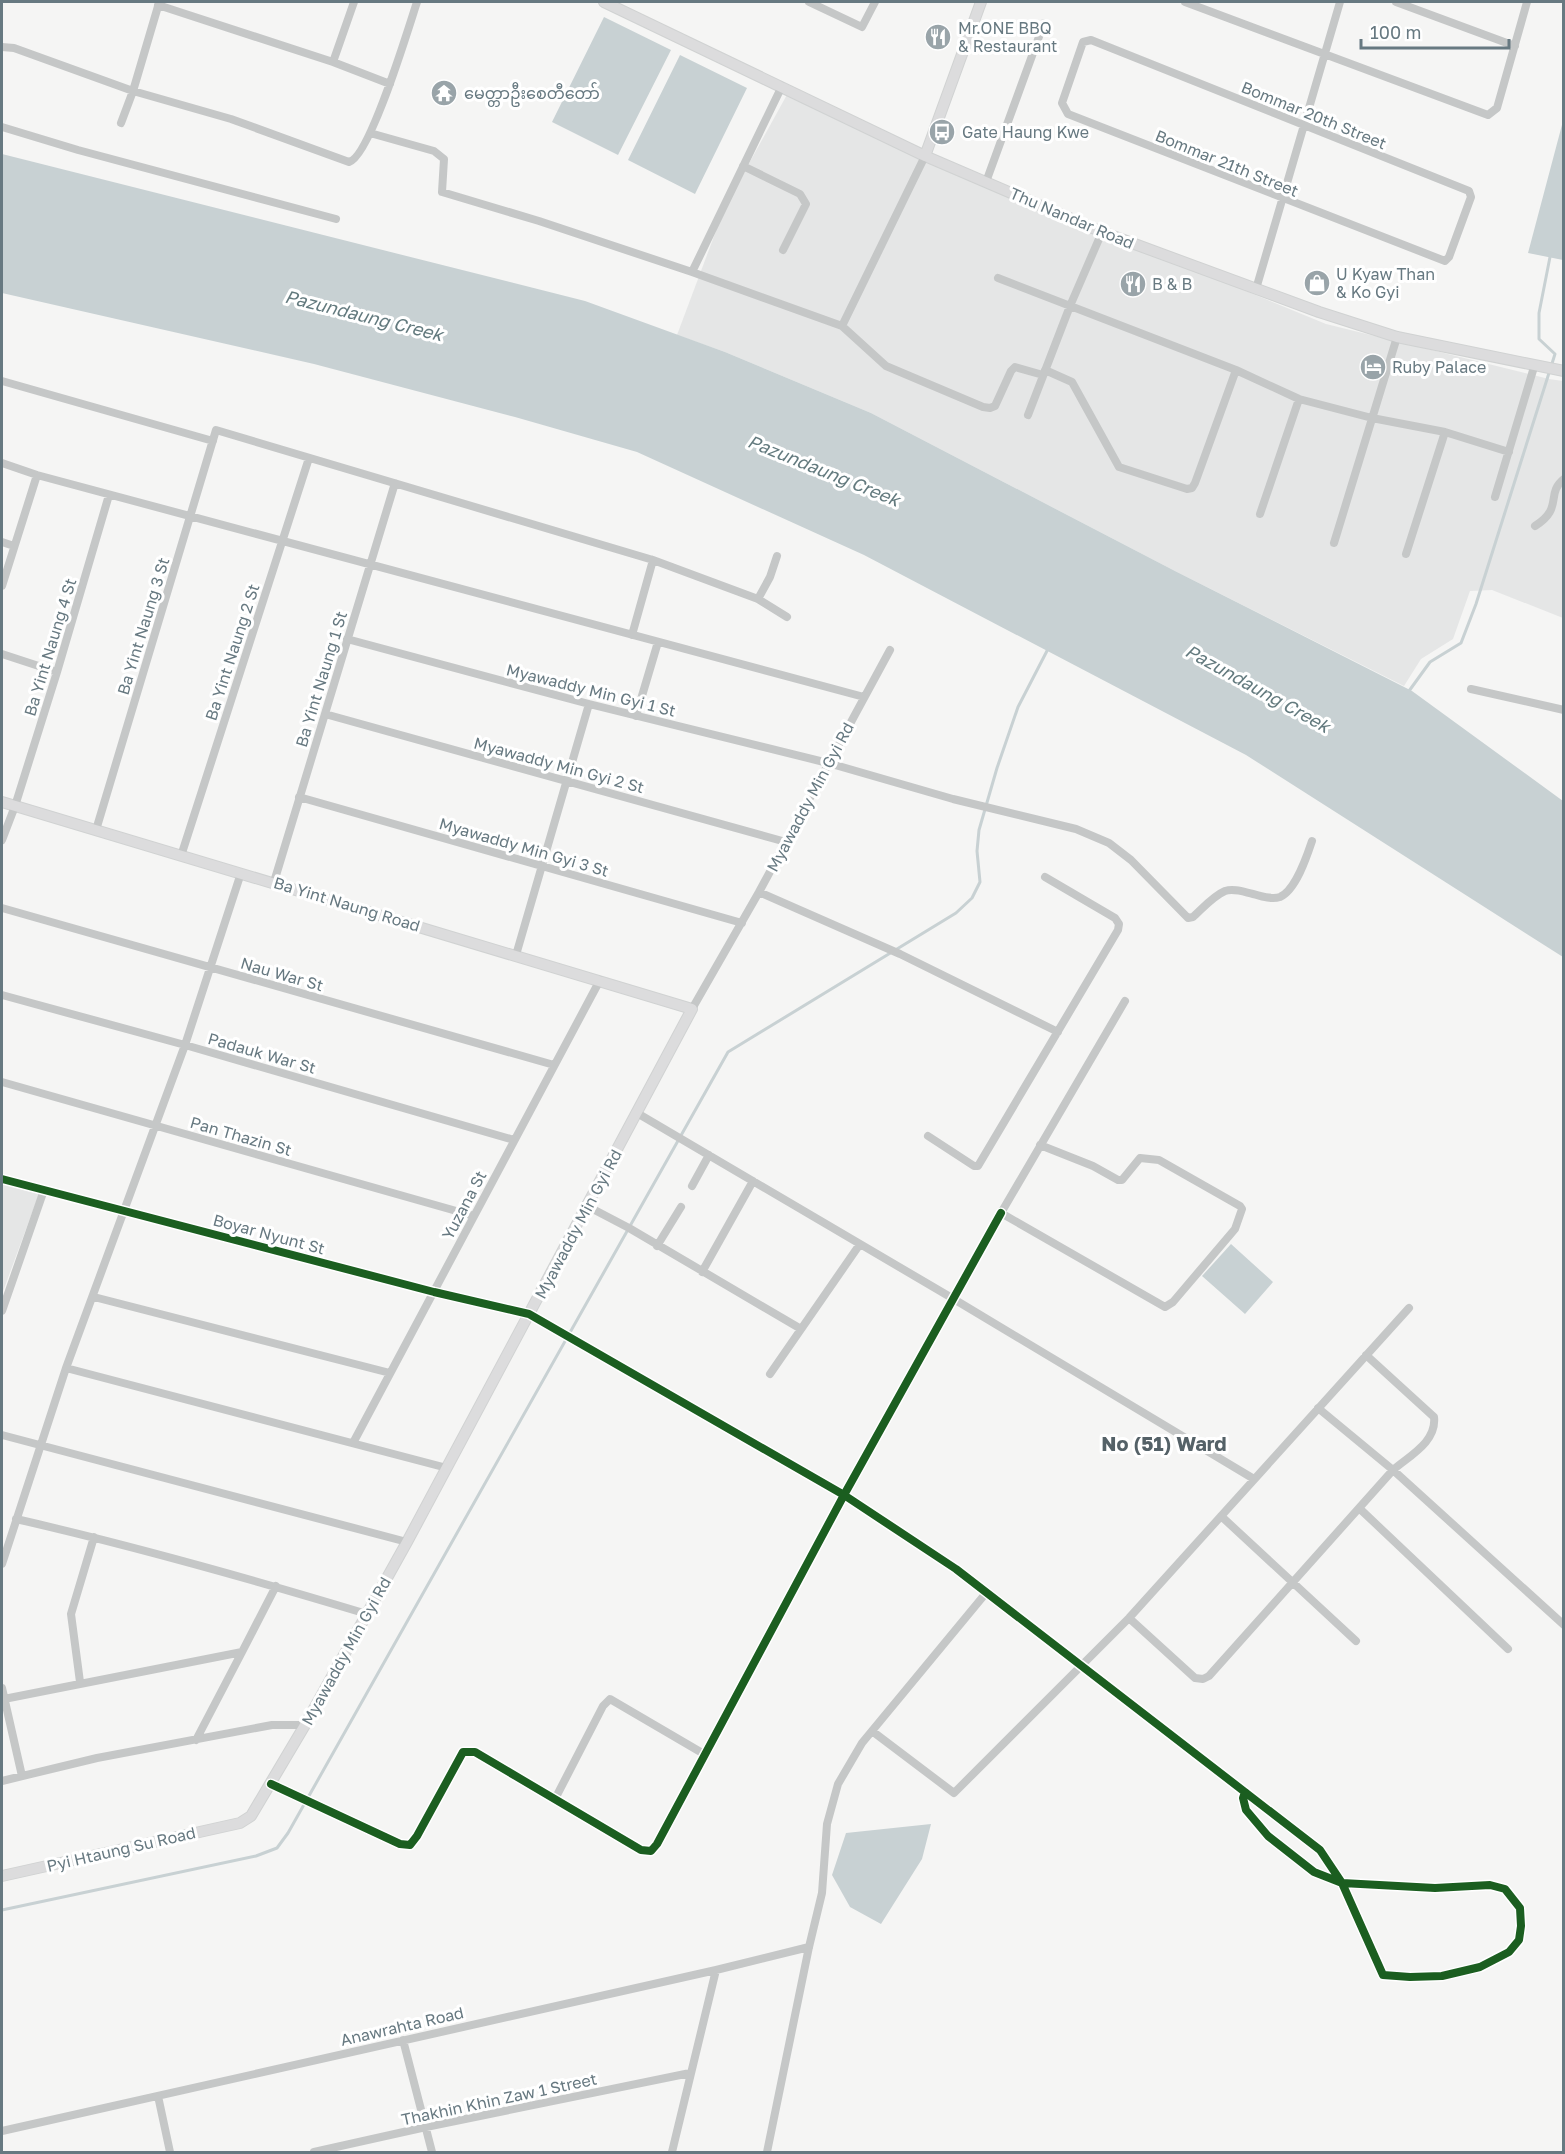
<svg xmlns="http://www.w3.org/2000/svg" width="1565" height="2154" font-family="'Golos Text','Noto Sans Myanmar',sans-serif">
	<rect width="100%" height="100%" fill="#f5f5f4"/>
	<path fill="#e5e6e6" d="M789,91L932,162L1326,324L1549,379L1563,381V618L1492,590L1470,591L1453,639L1421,659L1404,686L1175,571L871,413L725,352L677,335L725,207Z
		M2,1184L39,1194L2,1294Z"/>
	<path fill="#c8d1d3" d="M604,17L671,50L618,155L552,122Z
		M680,55L747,88L695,194L628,160Z
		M1563,121V260L1528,253Z
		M2,154L585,301L725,352L871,413L1175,571L1412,691L1563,801V957L1246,755L864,555L637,452L515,417L314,364L2,293Z
		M1231,1244L1273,1282L1245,1314L1202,1276Z
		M931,1824L922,1859L881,1924L850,1907L832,1875L846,1833Z"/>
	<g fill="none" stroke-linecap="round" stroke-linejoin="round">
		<path stroke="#c8d1d3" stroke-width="3" d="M1409,691L1430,662L1461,643L1476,604L1555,354L1539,339V313L1550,257
			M2,1910L256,1856L277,1848L288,1833L728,1052L956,913L972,898L980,882L977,851L979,830L997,768L1018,707L1049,647"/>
		<defs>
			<path id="secondary" d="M604,2L925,156L1102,232L1319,312L1397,337L1564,371
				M925,156L981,2
				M2,802L692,1009L407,1542L305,1725L251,1816L240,1823L2,1876"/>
		</defs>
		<use href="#secondary" stroke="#d0d2d2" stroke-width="12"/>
		<path stroke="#c5c7c7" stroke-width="8" d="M809,2L862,27L875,2
			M1185,2L1488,115L1497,108L1527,2
			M1396,2L1515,46
			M158,5L333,62L390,84
			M1091,40L1469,191L1471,197L1449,257L1445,261L1068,114L1062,103L1083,42Z
			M2,47L14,48L133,91L231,119L349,162C370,157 409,26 417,2
			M333,62L354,2
			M121,123L133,91L159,3
			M2,127L78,150L336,219
			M370,133L434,151L444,159L442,192L539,221L692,272L842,326L886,366L983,407L990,408L995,406L1011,371L1015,367L1043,375
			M743,166L800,194L806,204L783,250
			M986,182L1044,23
			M692,272L782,86
			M998,278L1236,370L1299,399L1372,418L1445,432L1509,452
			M1256,289L1340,2
			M842,326L925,156
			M1045,370L1072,382L1119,467L1187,489L1192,488L1195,483L1236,370
			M2,381L213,441
			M1028,415L1070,306L1102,232
			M2,463L37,475L864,697
			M1495,497L1534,367
			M1260,514L1299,399
			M1535,526C1564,508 1545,494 1564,479
			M2,542L14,546
			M1334,543L1397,337
			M1406,554L1445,432
			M653,560L758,599L787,617
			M2,586L37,475
			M758,599L770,577L777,556
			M347,639L589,704L828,763L953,799L1076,829L1109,843L1131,860L1188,918L1193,917C1202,909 1213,896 1225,891C1234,888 1244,892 1253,894C1262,896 1271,900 1280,897C1296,890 1307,856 1312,841
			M2,654L57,672
			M1471,689L1564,710
			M325,714L786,842
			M636,716L658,642
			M299,797L742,923
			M96,830L216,430L653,560L632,635
			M2,840L15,806L57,672L109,495
			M181,856L309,458
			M274,882L395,483
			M759,892L900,954L1058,1032
			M2,908L554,1065
			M516,955L589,704
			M2,995L185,1045L514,1140
			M692,1009L759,892L890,650
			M2,1082L474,1216
			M637,1113L952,1298L1254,1479
			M928,1136L974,1166H978L1118,930L1119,924L1115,918L1045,877
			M1040,1145L1093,1166L1118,1180H1122L1140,1158L1159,1160L1240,1206L1242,1209L1235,1229L1173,1302L1165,1307L1001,1213L1125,1001
			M2,1179L434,1292L529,1314L844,1495L956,1569L1320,1850L1342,1883L1383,1975L1410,1977L1442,1976L1480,1967L1509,1952L1519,1940L1521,1926L1520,1908L1505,1889L1490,1885L1435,1888L1342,1883L1314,1872L1268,1836L1246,1810L1243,1798L1245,1792
			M692,1186L709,1155
			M587,1206L629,1228L801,1329
			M657,1246L681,1207
			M702,1272L753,1181
			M94,1297L390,1373
			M2,1311L44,1190
			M1366,1355L1434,1417C1437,1442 1409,1456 1393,1470L1564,1625
			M66,1368L447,1468
			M770,1374L860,1244
			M2,1435L407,1542
			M353,1443L600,980
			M1359,1508L1508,1649
			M1221,1516L1356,1641
			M16,1519C134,1546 251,1579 367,1614
			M2,1564L66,1368L185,1045L241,873
			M1129,1618L1195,1678L1203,1679L1209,1676L1393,1470L1318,1408
			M80,1682L71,1614L94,1537
			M2,1688L22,1776
			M4,1699L242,1652L276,1586
			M872,1731L954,1793L1129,1618L1409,1308
			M196,1740L242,1652
			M2,1781L97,1758L272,1725H305
			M271,1784L400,1844L410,1845L417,1836L463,1752H475L641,1850L651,1851L657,1844L844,1495L1001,1213
			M555,1799L603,1706L610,1699L704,1754
			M403,2040L432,2152
			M158,2096L170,2152
			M2,2131L716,1970L809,1947
			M314,2152L426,2127L690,2073
			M672,2152L716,1970
			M767,2152L809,1947L822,1893L827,1824L838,1784L862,1743L986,1593"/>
		<use href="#secondary" stroke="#dcdcdd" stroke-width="10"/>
		<defs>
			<path id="cycleway" d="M2,1179L434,1292L529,1314L844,1495L956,1569L1320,1850L1342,1883L1383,1975L1410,1977L1442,1976L1480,1967L1509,1952L1519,1940L1521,1926L1520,1908L1505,1889L1490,1885L1435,1888L1342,1883L1314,1872L1268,1836L1246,1810L1243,1798L1245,1792
				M271,1784L400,1844L410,1845L417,1836L463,1752H475L641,1850L651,1851L657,1844L844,1495L1001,1213"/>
		</defs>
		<use href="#cycleway" stroke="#fff" stroke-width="11"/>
		<use href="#cycleway" stroke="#1b5e20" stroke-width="8"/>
	</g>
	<defs>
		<symbol id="restaurant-disc" viewBox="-11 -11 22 22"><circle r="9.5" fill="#99a4a9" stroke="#fff"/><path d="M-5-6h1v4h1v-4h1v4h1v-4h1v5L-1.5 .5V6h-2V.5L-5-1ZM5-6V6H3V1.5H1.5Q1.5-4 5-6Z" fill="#fff"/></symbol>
		<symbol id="temple-disc" viewBox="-11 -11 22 22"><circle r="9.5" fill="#99a4a9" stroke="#fff"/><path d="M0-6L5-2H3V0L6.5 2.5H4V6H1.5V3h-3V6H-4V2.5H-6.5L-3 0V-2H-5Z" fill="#fff"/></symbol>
		<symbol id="bus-disc" viewBox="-11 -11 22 22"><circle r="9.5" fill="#99a4a9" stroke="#fff"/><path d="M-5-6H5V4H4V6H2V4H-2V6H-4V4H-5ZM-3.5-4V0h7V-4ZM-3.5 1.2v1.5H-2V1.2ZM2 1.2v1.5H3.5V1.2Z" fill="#fff"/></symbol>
		<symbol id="shop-disc" viewBox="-11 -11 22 22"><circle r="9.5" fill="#99a4a9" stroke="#fff"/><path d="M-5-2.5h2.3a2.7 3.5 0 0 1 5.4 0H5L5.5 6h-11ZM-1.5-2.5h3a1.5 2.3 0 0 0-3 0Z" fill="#fff"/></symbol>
		<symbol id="hotel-disc" viewBox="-11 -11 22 22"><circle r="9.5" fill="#99a4a9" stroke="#fff"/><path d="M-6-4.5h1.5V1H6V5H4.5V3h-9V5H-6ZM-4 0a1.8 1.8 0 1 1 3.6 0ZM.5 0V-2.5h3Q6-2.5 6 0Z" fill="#fff"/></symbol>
	</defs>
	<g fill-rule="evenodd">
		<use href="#restaurant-disc" x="923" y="22" width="30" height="30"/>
		<use href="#temple-disc" x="429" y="78" width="30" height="30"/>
		<use href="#bus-disc" x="927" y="117" width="30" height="30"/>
		<use href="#shop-disc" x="1302" y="268" width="30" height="30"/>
		<use href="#restaurant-disc" x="1118" y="269" width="30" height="30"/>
		<use href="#hotel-disc" x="1358" y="352" width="30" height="30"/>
	</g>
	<g text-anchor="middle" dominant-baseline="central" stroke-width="6" stroke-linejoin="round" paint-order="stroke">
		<g font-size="16" fill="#677981" stroke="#fff" text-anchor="start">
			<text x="958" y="28">Mr.ONE BBQ<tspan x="958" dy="18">&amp; Restaurant</tspan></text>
			<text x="464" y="93">မေတ္တာဦးစေတီတော်</text>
			<text x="962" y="132">Gate Haung Kwe</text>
			<text x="1336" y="274">U Kyaw Than<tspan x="1336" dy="18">&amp; Ko Gyi</tspan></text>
			<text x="1152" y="284">B &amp; B</text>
			<text x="1392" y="367">Ruby Palace</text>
		</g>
		<g font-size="16" fill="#677981" stroke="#fff">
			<text transform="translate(1314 115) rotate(22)">Bommar 20th Street</text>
			<text transform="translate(1227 163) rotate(22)">Bommar 21th Street</text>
			<text transform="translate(1072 218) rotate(23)">Thu Nandar Road</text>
			<text transform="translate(143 626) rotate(-73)">Ba Yint Naung 3 St</text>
			<text transform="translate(50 647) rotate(-73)">Ba Yint Naung 4 St</text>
			<text transform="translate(232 652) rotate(-72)">Ba Yint Naung 2 St</text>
			<text transform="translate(321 679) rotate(-73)">Ba Yint Naung 1 St</text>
			<text transform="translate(591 690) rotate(14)">Myawaddy Min Gyi 1 St</text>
			<text transform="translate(559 765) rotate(15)">Myawaddy Min Gyi 2 St</text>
			<text transform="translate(810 797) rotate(-62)">Myawaddy Min Gyi Rd</text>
			<text transform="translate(524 847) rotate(16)">Myawaddy Min Gyi 3 St</text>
			<text transform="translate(347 904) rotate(17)">Ba Yint Naung Road</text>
			<text transform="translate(282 974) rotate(16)">Nau War St</text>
			<text transform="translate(262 1053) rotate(16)">Padauk War St</text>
			<text transform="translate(241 1136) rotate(16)">Pan Thazin St</text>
			<text transform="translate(464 1205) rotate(-62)">Yuzana St</text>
			<text transform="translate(578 1224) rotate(-62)">Myawaddy Min Gyi Rd</text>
			<text transform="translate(269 1234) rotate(15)">Boyar Nyunt St</text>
			<text transform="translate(346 1651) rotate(-61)">Myawaddy Min Gyi Rd</text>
			<text transform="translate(121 1849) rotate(-13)">Pyi Htaung Su Road</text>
			<text transform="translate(402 2026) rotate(-13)">Anawrahta Road</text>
			<text transform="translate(499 2099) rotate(-12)">Thakhin Khin Zaw 1 Street</text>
		</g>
		<g font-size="18" font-style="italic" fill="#637a7e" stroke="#fff">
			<text transform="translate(364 315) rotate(14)">Pazundaung Creek</text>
			<text transform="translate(824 470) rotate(22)">Pazundaung Creek</text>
			<text transform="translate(1258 688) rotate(29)">Pazundaung Creek</text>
		</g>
		<g font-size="20" font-weight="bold" fill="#546167" stroke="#fff">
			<text x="1164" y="1443">No (51) Ward</text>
		</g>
	</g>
	<rect width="1565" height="2154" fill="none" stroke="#677981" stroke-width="6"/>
	<path d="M1361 39v9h148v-9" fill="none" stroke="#677981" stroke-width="3"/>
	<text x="1370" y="39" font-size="18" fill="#677981" stroke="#ffffff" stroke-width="4.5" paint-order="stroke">100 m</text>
</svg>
